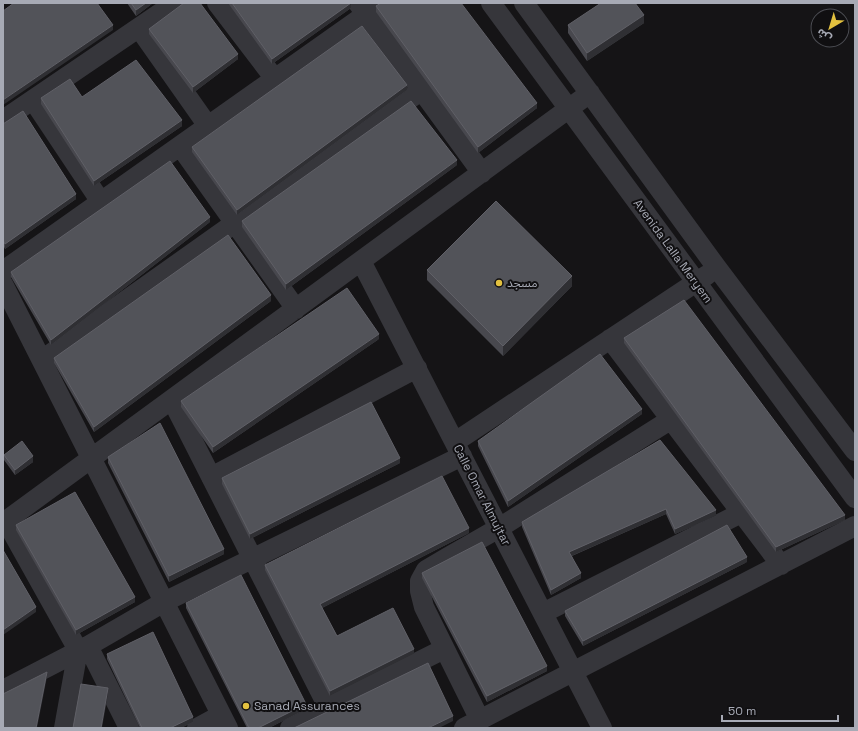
<svg xmlns="http://www.w3.org/2000/svg" width="858" height="731" font-family="'Space Grotesk','Noto Sans Arabic',sans-serif">
	<rect width="100%" height="100%" fill="#151416"/>
	<g fill="none" stroke-linecap="round" stroke-linejoin="round">
		<path stroke="#36363b" stroke-width="20" d="M217,3L275,79
			M358,3L482,173
			M491,3L855,498
			M524,3L717,268L855,451
			M139,28L208,126
			M33,100L101,202
			M3,120L175,3
			M180,146L296,309
			M361,261L602,728
			M3,271L382,3
			M3,284L228,728
			M610,339L781,565
			M42,360L422,90
			M172,400L328,707
			M455,442L707,275
			M211,477L417,368
			M6,521L78,650L64,728
			M3,523L590,93
			M543,613L741,513
			M88,646L129,728
			M3,690L88,646L164,602L462,456
			M480,720L424,607L420,591V581L426,570L448,557L499,528L670,420
			M197,728L221,715
			M290,728L328,707L444,649
			M464,728L855,526"/>
	</g>
	<path fill="#48484e" d="M127,3H153L136,16Z
		M228,3H351V8L272,64Z
		M376,6L537,108L478,153L376,12Z
		M644,23L587,61L568,33V25Z
		M149,29L238,59L193,93L149,34Z
		M407,90L237,215L192,152V147Z
		M82,97L182,126L94,186L41,104V98Z
		M3,124L76,199L5,249L3,245Z
		M457,165L286,290L242,227V221Z
		M210,222L51,345L11,277V272Z
		M427,270L572,286L503,356L427,280Z
		M271,301L94,432L54,363V358Z
		M624,338L845,520L776,552L624,343Z
		M379,339L213,453L181,407V401Z
		M642,414L508,507L478,446V441Z
		M660,440L716,516L675,534L666,514L572,556L581,578L551,595L522,527V522Z
		M4,455L33,462L15,475L4,460Z
		M108,457L224,554L169,582L108,463Z
		M400,463L250,539L222,484V478Z
		M16,525L135,602L76,635L16,530Z
		M469,533L322,608L337,636L414,654L330,696L265,570V565Z
		M747,562L583,646L565,616V611Z
		M422,573L547,671L487,702L422,578Z
		M186,603L306,709L269,728H247L186,608Z
		M107,654L193,722L181,728H140L107,659Z"/>
	<path fill="#2f2f33" d="M146,3H153L136,16V10Z
		M351,3V8L272,64V59Z
		M644,15V23L587,61V53Z
		M113,25V30L3,105V100Z
		M238,54V59L193,93V87Z
		M407,85V90L237,215V210Z
		M537,103V108L478,153V147Z
		M182,120V126L94,186V181Z
		M457,160V165L286,290V284Z
		M76,194V199L5,249V244Z
		M210,217V222L51,345V340Z
		M572,276V286L503,356V346Z
		M271,295V301L94,432V427Z
		M379,334V339L213,453V447Z
		M642,409V414L508,507V501Z
		M33,456V462L15,475V470Z
		M400,458V463L250,539V534Z
		M666,509V514L569,557V552Z
		M716,510V516L675,534V529Z
		M845,515V520L776,552V547Z
		M469,528V533L320,609V604Z
		M224,549V554L169,582V576Z
		M747,557V562L583,646V641Z
		M581,573V578L551,595V590Z
		M135,597V602L76,635V630Z
		M36,607V612L3,635V630Z
		M414,649V654L330,696V691Z
		M547,666V671L487,702V696Z
		M47,672V677L37,728H36Z
		M108,688V694L102,728H101Z
		M306,704V709L269,728H258Z
		M453,716V721L439,728H428Z
		M193,717V722L181,728H170Z"/>
	<path fill="#525359" stroke="#606067" d="M14,3H97L113,25L3,100V11Z
		M131,3H146L136,10Z
		M184,3H200L238,54L193,87L149,29Z
		M232,3H351L272,59Z
		M381,3H461L537,103L478,147L376,6Z
		M601,3H635L644,15L587,53L568,25Z
		M362,26L407,85L237,210L192,147Z
		M136,60L182,120L94,181L41,98L70,79L82,97Z
		M411,101L457,160L286,284L242,221Z
		M23,111L76,194L5,244L3,240V124Z
		M170,161L210,217L51,340L11,272Z
		M496,201L572,276L503,346L427,270Z
		M228,235L271,295L94,427L54,358Z
		M347,288L379,334L213,447L181,401Z
		M684,300L845,515L776,547L624,338Z
		M600,354L642,409L508,501L478,441Z
		M371,402L400,458L250,534L222,478Z
		M160,423L224,549L169,576L108,457Z
		M660,440L716,510L675,529L666,509L569,552L581,573L551,590L522,522Z
		M22,441L33,456L15,470L4,455Z
		M442,476L469,528L320,604L337,636L393,608L414,649L330,691L265,565Z
		M75,492L135,597L76,630L16,525Z
		M727,525L747,557L583,641L565,611Z
		M482,542L547,666L487,696L422,573Z
		M3,550L36,607L3,630Z
		M241,575L306,704L258,728H249L186,603Z
		M153,632L193,717L170,728H142L107,654Z
		M428,663L453,716L428,728H294Z
		M47,672L36,728H3V694Z
		M81,684L108,688L101,728H73Z"/>
	<g fill="#e3c13f" stroke="#100f11" stroke-width="1.5">
		<circle cx="499" cy="283" r="4"/>
		<circle cx="246" cy="706" r="4"/>
	</g>
	<g text-anchor="middle" dominant-baseline="central" stroke-width="4" stroke-linejoin="round" paint-order="stroke">
		<g font-size="12" fill="#a7aab5" stroke="#100f11">
			<text transform="translate(673 251) rotate(54)">Avenida Lalla Meryem</text>
			<text transform="translate(482 495) rotate(63)">Calle Omar Almujtar</text>
		</g>
		<g font-size="12" fill="#a7aab5" stroke="#100f11" text-anchor="start">
			<text x="507" y="283">مسجد</text>
			<text x="254" y="706">Sanad Assurances</text>
		</g>
	</g>
	<rect width="858" height="731" fill="none" stroke="#a7aab5" stroke-width="8"/>
	<g transform="translate(830 28) rotate(218)"><circle r="19" fill="#100f11" stroke="#4c4d53"/>
	<path d="M0-3L7 15L0 10L-7 15Z" fill="#e3c13f"/>
	<text y="-6" font-size="11" font-weight="bold" text-anchor="middle" fill="#a7aab5">ش</text>
	</g>
	<path d="M722 715v6h116v-6" fill="none" stroke="#a7aab5" stroke-width="2"/>
	<text x="728" y="715" font-size="12" fill="#a7aab5" stroke="#100f11" stroke-width="3" paint-order="stroke">50 m</text>
</svg>
